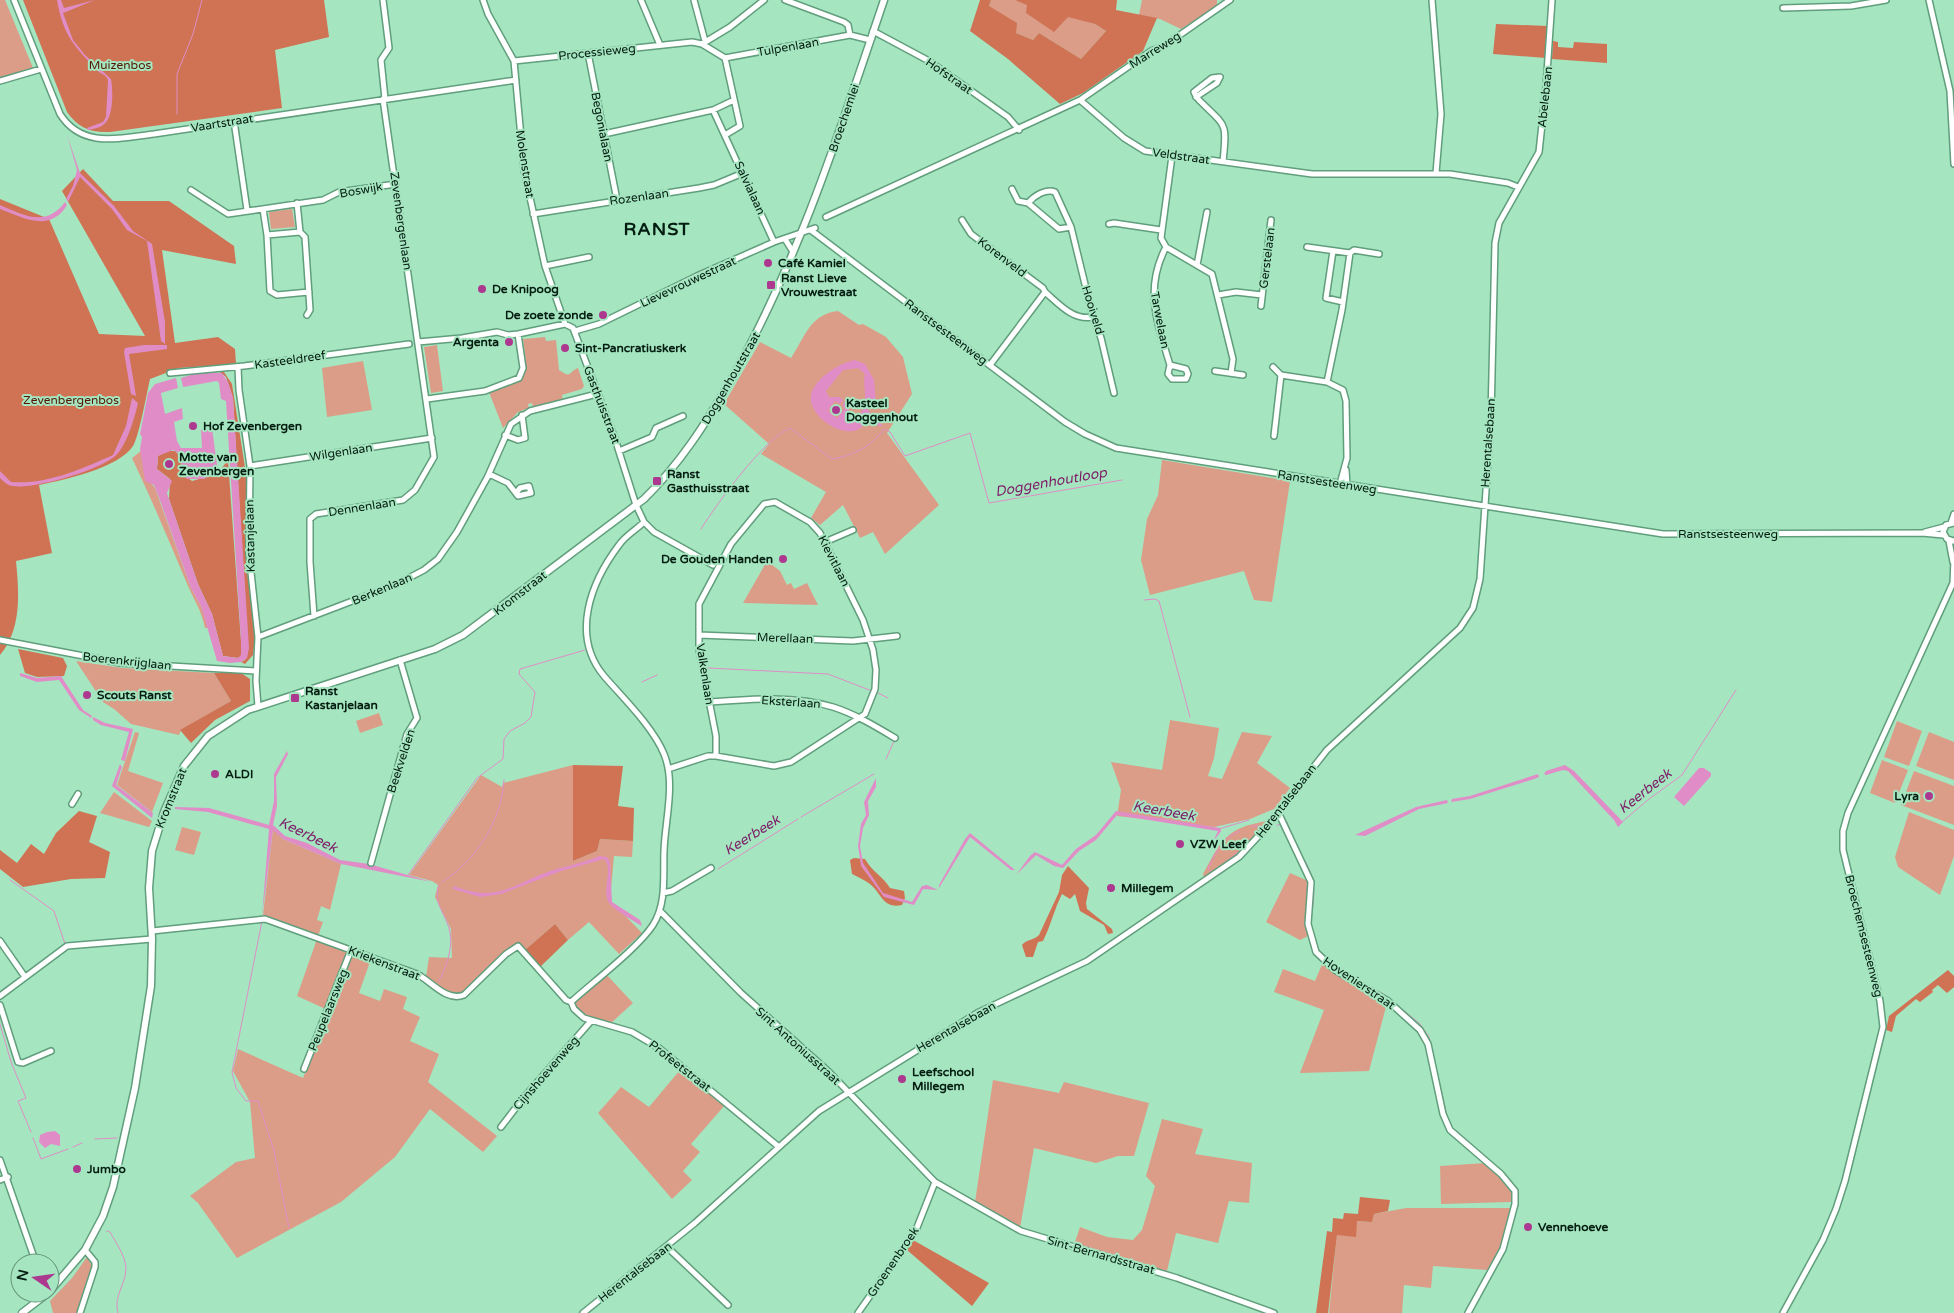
<svg xmlns="http://www.w3.org/2000/svg" width="1954" height="1313" font-family="'Varela Round',sans-serif">
	<rect width="100%" height="100%" fill="#a5e5c0"/>
	<path fill="#dc9d88" d="M0,0H5L33,68L0,78Z
		M991,0H1015L1095,24L1106,31L1081,59L1039,33L1033,40L1016,33L989,6Z
		M1142,0H1217V6L1181,29L1160,19L1139,15Z
		M292,209L295,227L271,229L269,212Z
		M838,311L859,325L863,324L886,337L903,357L912,394L887,433L939,505L885,554L873,532L860,538L843,505L820,525L811,518L826,492L761,454L769,444L724,404L760,342L791,358C805,337 810,314 838,311Z
		M545,337L546,341L556,340L559,370C572,379 568,372 578,368L584,386L582,389L562,395L563,401L533,407L532,403L528,404L529,408L518,412L503,428L489,392C528,379 529,381 523,339Z
		M437,345L443,391L431,393L424,347Z
		M363,361L372,410L327,417L322,368Z
		M141,451L146,477L155,488L191,588L201,606L208,628H205C201,609 195,602 188,586C170,543 152,500 132,458Z
		M1162,460L1290,481L1272,602L1254,600L1244,571L1150,595L1141,560L1147,519L1158,495Z
		M767,561L780,571L787,585L791,583L794,589L807,583L818,605L743,603Z
		M76,661L122,668L214,673L231,701L181,730L179,735L131,724L114,709L103,702Z
		M379,713L383,725L360,733L356,721Z
		M1170,720L1219,728L1214,758L1208,776L1222,779L1242,732L1272,736L1257,763L1290,788L1274,809L1250,819L1214,827L1117,816L1121,790L1111,762L1162,770Z
		M1897,721L1922,731L1909,766L1884,757Z
		M135,732L139,733L128,771L163,783L152,812L117,785Z
		M1929,732L1954,742V780L1916,766Z
		M1882,760L1908,770L1895,803L1870,793Z
		M573,765V861L597,851L600,839L633,841L632,857L614,856L610,900L642,933L619,954L589,922L568,940L555,924L525,950L518,942L460,995L445,992L426,977L429,957L452,958L451,929L435,897L438,885L432,881L409,875L481,775L502,787L503,783Z
		M1914,771L1954,786V825L1901,805Z
		M114,792L152,821L149,827L100,813Z
		M1909,812L1954,830V856L1940,895L1898,867L1895,857Z
		M1267,821L1240,852L1204,877L1203,874C1222,840 1225,828 1267,821Z
		M182,827L201,832L194,855L175,850Z
		M273,829L283,839L341,864L330,910L321,906L317,920L323,922L318,936L263,915Z
		M1290,873L1308,881C1309,899 1302,918 1308,936L1300,940L1266,922Z
		M317,939L371,959L359,993L380,1001L384,989L407,997L403,1009L420,1017L410,1041L439,1054L428,1082L497,1136L483,1152L430,1109L395,1157L341,1202L237,1258L198,1203L190,1196L236,1162L255,1158L250,1102L233,1071L238,1049L303,1078L330,1011L297,996Z
		M1323,962L1387,1003L1369,1071L1300,1073L1324,1010L1274,992L1283,969L1315,981Z
		M605,973L633,1003L611,1023C597,1019 578,1018 574,1001Z
		M680,1070L725,1105L691,1144L700,1152L683,1171L692,1180L672,1199L598,1113L621,1087L649,1107Z
		M993,1080L1059,1093L1064,1082L1149,1103L1134,1156H1118L1096,1163L1034,1148L1020,1228L975,1202Z
		M1162,1119L1203,1129L1195,1154L1252,1163L1249,1203L1229,1201L1218,1243L1176,1233L1167,1271L1074,1245L1080,1227L1107,1237L1133,1240L1142,1230L1155,1186L1146,1176Z
		M1486,1163L1511,1186L1514,1200L1510,1202L1441,1204L1440,1166Z
		M1406,1208H1511L1503,1244L1487,1270L1433,1266L1431,1288L1404,1285L1402,1313H1329L1337,1234L1357,1221L1372,1222L1374,1214Z
		M87,1257L92,1266L77,1313H53L50,1301L72,1278Z"/>
	<path fill="#cf7354" d="M23,0H324L329,37L275,50L282,108L110,132C91,133 78,128 67,112Z
		M980,0H991L989,6L1017,23L1016,33L1033,40L1039,33L1081,59L1106,31L1095,24L1068,17L1054,32L1026,13L1027,5L1015,0H1117L1116,10L1157,18L1143,51L1083,93L1060,104L1008,59L970,31Z
		M1496,24L1548,26L1546,58L1493,54Z
		M1553,41L1558,42V47L1573,48L1574,42L1607,44V63L1552,59Z
		M83,169L113,201H169L234,246L236,264L162,250L175,343L218,337L235,349L236,364L179,368L150,379C147,392 139,437 133,446C119,468 63,480 39,485L52,553L16,561C19,592 22,629 0,655V199L49,219L99,334L145,336L62,191Z
		M222,369L232,384L246,474V563L255,635L253,655L245,664L241,662L245,660L248,648L233,398L226,377L220,372H215Z
		M167,451H175C184,458 180,465 182,474L192,481L217,474L228,460L241,641V656L238,658L223,656L212,614L198,584L169,499L170,479L157,469L158,456Z
		M18,649L63,658L67,666L64,676L37,677L25,673Z
		M214,673H241L250,679V701L215,720L191,743L180,730L231,701Z
		M573,765L623,766L618,806L634,808L633,841L600,839L597,851L573,861Z
		M79,811L97,816L89,842L110,852L105,878L71,879L23,887L0,869V850L17,863L31,844L44,854L56,833Z
		M854,858L865,859C873,873 883,876 890,888L904,891L905,898L902,905C883,909 882,894 870,884C865,880 858,877 852,874L850,860Z
		M1068,866L1089,888L1086,903L1087,909L1112,929L1113,933L1108,934L1104,925L1080,911L1075,894L1070,899L1062,894C1054,910 1051,925 1043,941L1038,942L1033,957H1026L1022,945C1027,939 1035,940 1039,935L1059,892L1062,875Z
		M555,924L568,940L540,967L525,950Z
		M1948,970L1954,976V987L1947,993L1938,985L1932,990L1933,992L1920,1002L1916,999L1896,1016L1892,1032L1886,1030L1889,1016Z
		M1360,1197L1390,1200L1388,1211L1374,1214L1372,1222L1357,1221L1356,1237L1337,1235L1328,1313H1316L1327,1231L1332,1232L1333,1218L1343,1219L1344,1213L1358,1214Z
		M913,1240L989,1283L972,1306L907,1250Z"/>
	<path fill="#e08dc7" fill-rule="evenodd" d="M57,0H61L64,8L95,0L63,13L73,40L85,55L111,79C113,90 114,118 103,125C99,128 93,129 88,130L87,128L103,122L106,117L108,80C105,73 101,75 97,70C74,46 63,35 57,0Z
		M67,135L80,173L114,206L133,231L152,244L165,322V344L161,341L147,241L127,230L112,209L80,177L68,202L66,199L73,186L77,170Z
		M65,202L67,205C50,233 24,218 0,209V205C23,215 46,228 65,202Z
		M144,345H167V349L129,354L136,396L131,394L124,352L125,348Z
		M855,360L865,364L874,380L876,405L867,409L882,425L881,427L869,420C865,423 862,428 857,430C840,436 815,419 811,402C807,383 838,363 855,360ZM858,368L865,374C861,386 874,414 851,416L845,401L842,406L845,408L837,418L828,411L835,401L840,404L843,400L839,397H829L826,391L843,370Z
		M200,372L222,373L228,382L233,398L249,648L247,658L241,662L230,663L217,661L201,606L191,588L161,503L154,485L145,481L140,449L142,437L140,434L148,393L155,384L176,378L178,388L161,393L165,414L182,408L183,419L174,422L177,441L181,448H202L201,430L212,428L218,472L204,479H187L181,472C181,463 184,454 173,450L158,456L157,469L172,481L167,493L169,499L198,584L212,614L223,656L238,658L241,655V641L226,401L221,399L219,383L217,381L183,387L181,378Z
		M132,398L138,403C135,417 127,443 118,453C106,469 32,490 13,486C8,486 3,481 0,478V471L11,482C46,485 82,469 113,455L126,426Z
		M20,673L37,678L61,676L83,710L92,716L91,718L79,710L59,680L37,682L20,676Z
		M93,717L105,723L133,729L125,761L121,760L129,732L101,725L93,720Z
		M287,751L288,754L276,777L277,806L273,825L285,836L307,843L340,860L369,864L432,882L341,864L283,839L273,830L262,916L269,829L208,812L175,809V807L209,808L269,825L274,801V774Z
		M120,764L122,767L116,785L153,813L152,818L112,786Z
		M1565,765L1574,771L1623,822L1618,827L1614,820L1568,771L1563,770L1546,775L1544,774L1546,771Z
		M1699,768H1704L1711,773V776L1684,806L1674,797Z
		M1538,774L1539,777L1534,779L1470,799L1451,802L1452,799L1470,796Z
		M876,778V787L868,801L869,815L863,828L860,846L863,863L883,893L912,902L922,886L927,885L938,890L923,889L914,905L884,897L861,866L858,846L861,824L866,815L864,802Z
		M1447,800L1448,803L1419,809L1365,836L1355,835L1416,807Z
		M1116,811L1220,828L1221,831L1213,842L1218,831L1117,815L1096,840L1079,851L1063,868L1054,866L1036,855L1016,875L1030,856L1035,852L1062,865L1076,849L1096,835Z
		M970,833L1015,870H1011L970,837L939,888V885L965,839Z
		M599,856L607,857L610,862L612,902L640,920L642,926C635,922 613,909 609,903C601,890 614,869 604,859L561,871L501,894L480,897L453,889L454,886C497,903 512,885 550,871C566,866 584,863 599,856Z
		M47,1132L55,1131L60,1135V1146L51,1144L45,1148L39,1142L40,1135Z"/>
	<g fill="none" stroke-linecap="round" stroke-linejoin="round">
		<path stroke="#e08dc7" stroke-width="1" d="M177,114V74L193,34L202,0
			M701,529C718,502 763,440 790,428L832,459C853,456 872,446 884,429L890,432L905,456L970,433L989,503L1122,480
			M1144,600L1155,599L1159,601L1190,717
			M708,668L828,674L872,691
			M642,682L657,675
			M876,692L888,698
			M886,759L895,739
			M801,817L874,774
			M1287,822L1294,841
			M1622,822L1649,799L1682,775L1736,690
			M1277,825H1281
			M1252,826H1261
			M1219,829L1249,820
			M1252,839L1260,828
			M1245,847L1249,842
			M1305,861C1316,880 1315,896 1311,917
			M1224,863L1241,850
			M718,869L798,819
			M1211,872L1208,868C1217,852 1222,838 1240,831
			M408,875L477,778L503,759L504,739L510,731L525,723L531,717L535,692L519,674L520,669L585,650
			M10,880L54,911L65,944
			M442,882C476,861 502,820 504,780
			M262,921L232,1072L236,1088L246,1101H258L274,1151L289,1228
			M1317,947L1322,954
			M1334,966L1385,995
			M439,981C447,966 454,945 449,928C444,912 433,902 439,885
			M1397,1005L1420,1024L1429,1037L1447,1116
			M0,1024L11,1062L26,1098L18,1101L31,1132
			M1451,1127L1460,1134
			M33,1138L41,1159L68,1149
			M95,1139L117,1138
			M73,1147L82,1143
			M107,1231L110,1232C116,1243 125,1255 126,1268C126,1285 113,1296 118,1313
			M1475,1295L1498,1253"/>
		<defs>
			<path id="minor" d="M14,0L60,114C82,149 120,138 154,134L516,80
				M383,0L389,48L381,60L385,99
				M483,0L488,14L514,61L524,170L545,266L565,324
				M641,0L660,45
				M694,0L705,41
				M785,0L844,22L848,25L850,35
				M1432,0L1441,114L1436,173
				M1929,0L1950,91L1954,164
				M1783,8L1851,6L1886,0
				M873,31L929,61L1008,117L1019,130
				M702,44L730,27L764,0
				M588,53L617,200
				M725,58L850,35L870,40
				M514,61L692,42L702,44L725,58
				M0,81L41,69
				M1196,97L1217,83L1220,77L1212,78L1194,92C1195,95 1197,97 1199,100C1227,128 1227,121 1223,162
				M1080,100L1151,51L1164,46L1230,0
				M713,110L774,242
				M234,121L247,210
				M604,134L713,110L734,100
				M725,135L740,126L725,58
				M1172,156L1161,238L1166,247L1212,274L1233,359L1231,373
				M1012,189L1018,201L1028,203C1034,196 1046,188 1055,192L1071,227L1093,317L1101,338L1114,393
				M191,190L228,214L323,200L339,192L396,184
				M297,203L300,232L305,237L310,310L307,315
				M1028,203L1059,229L1071,227
				M263,209L267,235L270,291L277,295L309,292
				M533,214L699,188L714,185L743,173
				M826,217L1080,100L1124,138L1145,151L1312,174H1450L1508,183L1518,187
				M962,220L971,234L1043,288L1045,292C1059,304 1073,321 1093,317
				M1109,224L1114,223L1161,230
				M812,231L1065,422L1085,434L1116,448L1663,534L1922,533L1943,535
				M267,235L300,232
				M785,239L793,252
				M1166,247C1144,289 1157,322 1170,365L1168,374L1172,379H1186L1188,374L1186,369L1170,365
				M1307,247L1350,253L1354,250L1379,254
				M1333,251L1326,298L1343,302
				M1197,265L1207,212
				M545,266L589,257
				M1218,295L1236,292L1262,295
				M1261,306L1271,220
				M575,331L599,324L697,276L774,242L815,228
				M418,342L462,338L497,332L508,335L518,334L565,324L573,328L615,439L636,505L644,522L654,532L713,565
				M990,365L1045,292
				M238,367L239,390L250,466L249,554L258,637L256,681L258,706
				M1273,367L1281,375L1327,382L1343,390L1346,401L1347,458L1340,484
				M1215,371L1243,375
				M170,373L244,366L409,344
				M1327,382L1342,310L1350,253
				M427,399L485,391L519,378L523,368L518,334
				M505,435L518,440L525,438L522,415
				M1274,436L1281,375
				M619,451L652,437L656,428L683,416
				M250,466L432,438
				M1346,470L1347,485
				M489,474L508,483L518,496L531,493L529,486L520,488L517,492
				M1951,523L1954,514
				M1954,523L1946,525L1943,532L1947,539L1954,541
				M1925,532L1944,527
				M1949,541L1953,562
				M825,542L853,530
				M314,616L310,562V519L316,514L403,500L415,490L434,457L383,99
				M699,635L853,641L897,636
				M258,637L397,584L424,570L438,559L457,532L487,478L511,424L530,411L597,394
				M0,640L120,663L256,671
				M710,702C749,699 795,695 833,707C855,714 875,726 895,738
				M668,769L708,756H716L774,766L791,762L865,714L875,689L876,670L873,650L863,620L820,533L810,522L775,502L764,504L731,544L699,604V649L716,736V756
				M72,804L78,794
				M1278,812L1311,882L1308,924L1316,952L1335,970L1388,1001L1420,1030L1428,1044L1443,1114L1450,1130L1501,1174L1515,1191V1204L1503,1249L1468,1313
				M371,863L407,734L417,718L400,660
				M663,893L672,891L711,868
				M660,911L741,993L829,1072L935,1182L1021,1231L1177,1278L1274,1313
				M152,931L265,919L417,974C431,981 446,1002 464,995L506,954L518,946L566,1000L571,1002
				M0,941L25,977
				M0,996L67,946L152,939
				M571,1002C593,982 638,948 653,925C667,903 663,875 664,851C665,820 676,783 664,754C653,727 623,698 604,676C570,635 591,582 619,545C625,536 636,530 644,522
				M571,1002L574,1009L584,1018L632,1032L659,1048L779,1147
				M0,1005L18,1062L23,1063L51,1051
				M304,1069L351,950
				M501,1127L521,1101L591,1021
				M0,1160L36,1263
				M0,1180L8,1177
				M667,1247L728,1305
				M80,1313L95,1267V1262L85,1250
				M583,1313L695,1223L819,1111L979,1012L1087,961L1239,857L1264,830L1327,750L1460,628L1473,608L1480,579L1491,417L1495,243L1499,223L1539,152L1546,87L1552,0
				M858,1313L916,1230L935,1182
				M1783,1313L1823,1240L1836,1209L1845,1181L1883,1027L1880,1001L1843,850V831L1848,813L1953,583L1954,559"/>
			<path id="major" d="M50,1291L85,1250L103,1216L113,1187L135,1088L151,986L152,939L149,888L152,851L164,812L184,766L208,736L248,710L435,649L463,635L644,499C680,464 706,423 731,380C799,260 840,130 884,0
				M22,1313L48,1293"/>
		</defs>
		<use href="#minor" stroke="#609e7c" stroke-width="8"/>
		<use href="#major" stroke="#609e7c" stroke-width="9"/>
		<use href="#minor" stroke="#fff" stroke-width="5"/>
		<use href="#major" stroke="#fff" stroke-width="6"/>
	</g>
	<g fill="#ad3890" stroke="#a5e5c0" stroke-width="2">
		<circle cx="768" cy="263" r="5"/>
		<rect x="766" y="280" width="10" height="10" rx="2.5"/>
		<circle cx="482" cy="289" r="5"/>
		<circle cx="603" cy="315" r="5"/>
		<circle cx="509" cy="342" r="5"/>
		<circle cx="565" cy="348" r="5"/>
		<circle cx="836" cy="410" r="5"/>
		<circle cx="193" cy="426" r="5"/>
		<circle cx="169" cy="464" r="5"/>
		<rect x="652" y="476" width="10" height="10" rx="2.5"/>
		<circle cx="783" cy="559" r="5"/>
		<circle cx="87" cy="695" r="5"/>
		<rect x="290" y="693" width="10" height="10" rx="2.5"/>
		<circle cx="215" cy="774" r="5"/>
		<circle cx="1929" cy="796" r="5"/>
		<circle cx="1180" cy="844" r="5"/>
		<circle cx="1111" cy="888" r="5"/>
		<circle cx="902" cy="1079" r="5"/>
		<circle cx="77" cy="1169" r="5"/>
		<circle cx="1528" cy="1227" r="5"/>
	</g>
	<g text-anchor="middle" dominant-baseline="central" stroke-width="4" stroke-linejoin="round" paint-order="stroke">
		<g font-size="12" fill="#041d11" stroke="#a5e5c0">
			<text transform="translate(788 47) rotate(-10)">Tulpenlaan</text>
			<text transform="translate(1155 50) rotate(-32)">Marreweg</text>
			<text transform="translate(597 52) rotate(-6)">Processieweg</text>
			<text transform="translate(949 76) rotate(35)">Hofstraat</text>
			<text transform="translate(1545 97) rotate(-84)">Abelebaan</text>
			<text transform="translate(844 118) rotate(-71)">Broechemlei</text>
			<text transform="translate(222 123) rotate(-9)">Vaartstraat</text>
			<text transform="translate(602 127) rotate(79)">Begonialaan</text>
			<text transform="translate(1181 156) rotate(8)">Veldstraat</text>
			<text transform="translate(525 164) rotate(81)">Molenstraat</text>
			<text transform="translate(750 188) rotate(65)">Salvialaan</text>
			<text transform="translate(361 190) rotate(-10)">Boswijk</text>
			<text transform="translate(639 197) rotate(-8)">Rozenlaan</text>
			<text transform="translate(401 221) rotate(82)">Zevenbergenlaan</text>
			<text transform="translate(1002 257) rotate(37)">Korenveld</text>
			<text transform="translate(1267 258) rotate(-83)">Gerstelaan</text>
			<text transform="translate(688 282) rotate(-25)">Lievevrouwestraat</text>
			<text transform="translate(1093 310) rotate(73)">Hooiveld</text>
			<text transform="translate(1160 320) rotate(79)">Tarwelaan</text>
			<text transform="translate(946 332) rotate(37)">Ranstsesteenweg</text>
			<text transform="translate(290 360) rotate(-8)">Kasteeldreef</text>
			<text transform="translate(731 378) rotate(-60)">Doggenhoutstraat</text>
			<text transform="translate(602 405) rotate(69)">Gasthuisstraat</text>
			<text transform="translate(1488 443) rotate(-86)">Herentalsebaan</text>
			<text transform="translate(341 452) rotate(-9)">Wilgenlaan</text>
			<text transform="translate(1327 482) rotate(9)">Ranstsesteenweg</text>
			<text transform="translate(362 507) rotate(-9)">Dennenlaan</text>
			<text x="1728" y="534">Ranstsesteenweg</text>
			<text transform="translate(250 536) rotate(-91)">Kastanjelaan</text>
			<text transform="translate(834 561) rotate(63)">Kievitlaan</text>
			<text transform="translate(382 589) rotate(-23)">Berkenlaan</text>
			<text transform="translate(520 593) rotate(-38)">Kromstraat</text>
			<text transform="translate(785 638) rotate(2)">Merellaan</text>
			<text transform="translate(127 661) rotate(6)">Boerenkrijglaan</text>
			<text transform="translate(705 674) rotate(81)">Valkenlaan</text>
			<text transform="translate(791 702) rotate(4)">Eksterlaan</text>
			<text transform="translate(401 761) rotate(-72)">Beekvelden</text>
			<text transform="translate(171 798) rotate(-68)">Kromstraat</text>
			<text transform="translate(1286 801) rotate(-52)">Herentalsebaan</text>
			<text transform="translate(1864 936) rotate(76)">Broechemsesteenweg</text>
			<text transform="translate(384 963) rotate(21)">Kriekenstraat</text>
			<text transform="translate(1359 983) rotate(34)">Hovenierstraat</text>
			<text transform="translate(328 1010) rotate(-68)">Peupelaarsweg</text>
			<text transform="translate(956 1027) rotate(-30)">Herentalsebaan</text>
			<text transform="translate(798 1046) rotate(42)">Sint Antoniusstraat</text>
			<text transform="translate(680 1066) rotate(38)">Profeetstraat</text>
			<text transform="translate(546 1073) rotate(-49)">Cijnshoevenweg</text>
			<text transform="translate(1101 1255) rotate(16)">Sint-Bernardsstraat</text>
			<text transform="translate(893 1262) rotate(-56)">Groenenbroek</text>
			<text transform="translate(635 1272) rotate(-38)">Herentalsebaan</text>
		</g>
		<g font-size="12" fill="#521702" stroke="#a5e5c0">
			<text x="120" y="65">Muizenbos</text>
			<text x="71" y="400">Zevenbergenbos</text>
		</g>
		<g font-size="12" font-weight="bold" fill="#041d11" stroke="#a5e5c0" text-anchor="start">
			<text x="778" y="263">Café Kamiel</text>
			<text x="781" y="278">Ranst Lieve<tspan x="781" dy="14">Vrouwestraat</tspan></text>
			<text x="492" y="289">De Knipoog</text>
			<text x="593" y="315" text-anchor="end">De zoete zonde</text>
			<text x="499" y="342" text-anchor="end">Argenta</text>
			<text x="575" y="348">Sint-Pancratiuskerk</text>
			<text x="846" y="403">Kasteel<tspan x="846" dy="14">Doggenhout</tspan></text>
			<text x="203" y="426">Hof Zevenbergen</text>
			<text x="179" y="457">Motte van<tspan x="179" dy="14">Zevenbergen</tspan></text>
			<text x="667" y="474">Ranst<tspan x="667" dy="14">Gasthuisstraat</tspan></text>
			<text x="773" y="559" text-anchor="end">De Gouden Handen</text>
			<text x="305" y="691">Ranst<tspan x="305" dy="14">Kastanjelaan</tspan></text>
			<text x="97" y="695">Scouts Ranst</text>
			<text x="225" y="774">ALDI</text>
			<text x="1919" y="796" text-anchor="end">Lyra</text>
			<text x="1190" y="844">VZW Leef</text>
			<text x="1121" y="888">Millegem</text>
			<text x="912" y="1072">Leefschool<tspan x="912" dy="14">Millegem</tspan></text>
			<text x="87" y="1169">Jumbo</text>
			<text x="1538" y="1227">Vennehoeve</text>
		</g>
		<g font-size="14" font-style="italic" fill="#7d1c67" stroke="#a5e5c0">
			<text transform="translate(1051 482) rotate(-10)">Doggenhoutloop</text>
			<text transform="translate(1645 791) rotate(-38)">Keerbeek</text>
			<text transform="translate(1164 811) rotate(10)">Keerbeek</text>
			<text transform="translate(308 835) rotate(26)">Keerbeek</text>
			<text transform="translate(752 835) rotate(-32)">Keerbeek</text>
		</g>
		<g font-size="18" font-weight="bold" letter-spacing="1" fill="#041d11" stroke="#a5e5c0">
			<text x="657" y="229">RANST</text>
		</g>
	</g>
	<g transform="translate(35 1278) rotate(283)"><circle r="24" fill="#a5e5c0" stroke="#65957a"/>
	<path d="M0-4L9 19L0 12L-9 19Z" fill="#ad3890"/>
	<text y="-8" font-size="14" font-weight="bold" text-anchor="middle" fill="#041d11">N</text>
	</g>
</svg>
